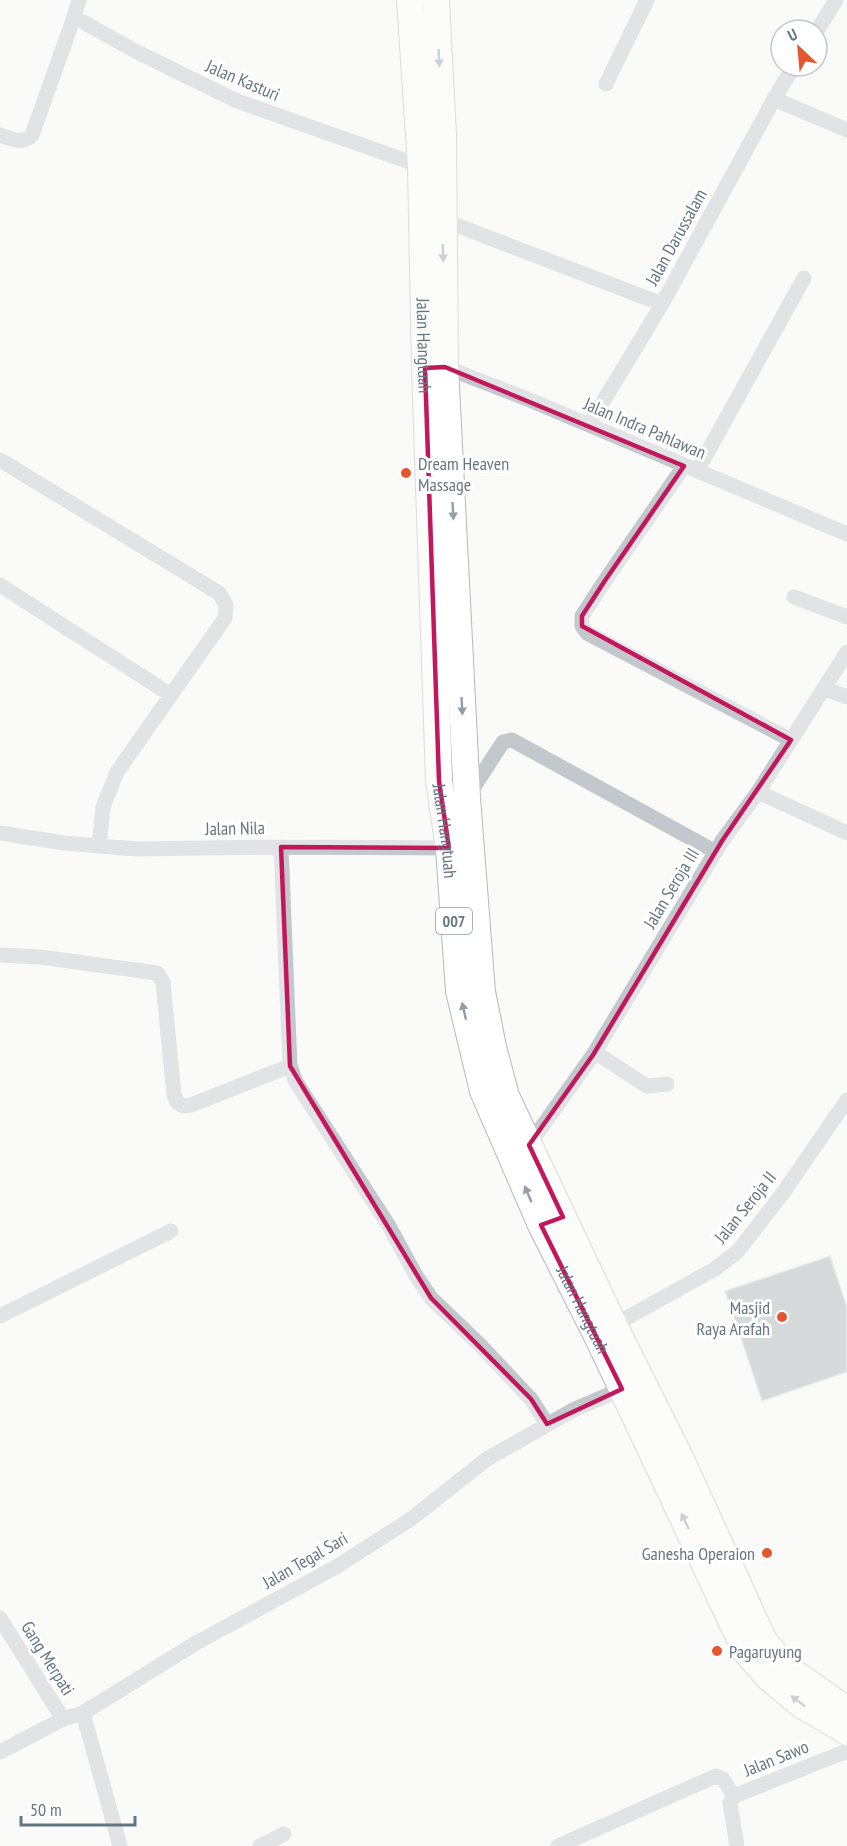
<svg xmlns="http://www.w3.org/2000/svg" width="847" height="1846" font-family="'PT Sans Narrow',sans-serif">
	<rect width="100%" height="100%" fill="#fafaf8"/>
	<path fill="#aab3b9" stroke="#dcdcda" stroke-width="1.5" d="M830,1256L847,1307V1372L762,1401L725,1291Z"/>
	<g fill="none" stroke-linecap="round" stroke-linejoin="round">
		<defs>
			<g id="trunk">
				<path id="s1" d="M410,0L421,166L425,368L439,781L449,848L459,991L483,1091L541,1225L600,1342L746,1652L769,1678L800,1704L847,1732"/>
				<path d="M436,0L443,136L445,367L467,798L482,992L493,1047L506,1096L614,1325L679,1455L764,1641L786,1667L847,1710"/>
			</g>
		</defs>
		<use href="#trunk" stroke="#b4b9bd" stroke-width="28"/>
		<path stroke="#c3c8cc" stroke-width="15" d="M79,0L74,17L137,52L237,101L421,166
			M817,31L836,0
			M606,84L647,0
			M774,99L847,130
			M0,135C12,139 22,145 32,135L74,17
			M443,220L662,304
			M440,367H445L530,400L847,534
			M589,425L662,304L774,99L794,66
			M0,460L219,593L226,605L225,618L117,772L103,807L99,846
			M684,466L604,582L582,616V626L587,633L791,740
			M697,471L804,278
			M0,585L171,695
			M794,597L847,617
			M825,689L847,697
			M758,792L847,833
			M468,796L503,742L512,740L716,852
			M0,833L64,843L136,849L281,847L456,848
			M281,847L290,1066L296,1082L389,1226L415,1274L431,1298L480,1345L531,1399L547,1424
			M0,955L40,957L157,973L163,982L174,1095L177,1102L183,1106L191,1105L290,1066
			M593,1055H599L647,1086L667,1084
			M529,1145L593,1055L722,841L758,792L847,652
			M0,1316L171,1231
			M614,1325L715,1269L738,1251L783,1193L847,1100
			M0,1618L63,1719
			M83,1713L120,1846
			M0,1752L63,1719L83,1713L196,1643L336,1567L411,1519L487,1459L573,1410L622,1389
			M260,1846L284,1834
			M558,1846L716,1776L723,1779L734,1796
			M737,1846L730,1803L734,1796L847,1751"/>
		<use href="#trunk" stroke="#fff" stroke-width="26"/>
	</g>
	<defs><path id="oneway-solid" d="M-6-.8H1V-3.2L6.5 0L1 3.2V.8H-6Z" transform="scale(1.5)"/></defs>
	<g fill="#939fa8">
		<use href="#oneway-solid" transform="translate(439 58) rotate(87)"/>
		<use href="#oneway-solid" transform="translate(443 253) rotate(89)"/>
		<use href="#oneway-solid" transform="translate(453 511) rotate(87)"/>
		<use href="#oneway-solid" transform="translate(462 706) rotate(87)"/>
		<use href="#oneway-solid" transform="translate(464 1011) rotate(-103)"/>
		<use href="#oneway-solid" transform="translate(528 1194) rotate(-113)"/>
		<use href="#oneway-solid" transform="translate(685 1521) rotate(-115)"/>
		<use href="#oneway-solid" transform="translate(798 1701) rotate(-143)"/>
	</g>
	<path d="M0 0H847V1846H0ZM445,367L684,466L604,582L582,616V626L791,740L722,841L593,1055L529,1145L563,1217L541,1225L622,1389L547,1424L531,1399L431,1298L290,1066L281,847L449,848L439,781L425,368Z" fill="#fafaf8" fill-opacity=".55" fill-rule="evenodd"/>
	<path fill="none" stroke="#c2185b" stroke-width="4.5" stroke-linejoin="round" d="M445,367L684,466L604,582L582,616V626L791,740L722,841L593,1055L529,1145L563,1217L541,1225L622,1389L547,1424L531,1399L431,1298L290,1066L281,847L449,848L439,781L425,368Z"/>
	<g fill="#e4572e" stroke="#fff" stroke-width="2">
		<circle cx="406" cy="473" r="6"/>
		<circle cx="782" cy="1317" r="6"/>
		<circle cx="767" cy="1553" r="6"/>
		<circle cx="717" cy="1651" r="6"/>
	</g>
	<g text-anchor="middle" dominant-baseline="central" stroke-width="6" stroke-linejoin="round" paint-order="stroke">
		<rect fill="#fff" stroke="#939fa8" stroke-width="1.5" x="436" y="908" width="36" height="26" rx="4.5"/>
		<g font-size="16" font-weight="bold" fill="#657683">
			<text x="454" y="921">007</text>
		</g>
		<g font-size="18" fill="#657683" stroke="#fff">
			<text transform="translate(243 80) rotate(23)">Jalan Kasturi</text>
			<text transform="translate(676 237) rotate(-61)">Jalan Darussalam</text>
			<text stroke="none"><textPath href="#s1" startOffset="346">Jalan Hangtuah</textPath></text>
			<text transform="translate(645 428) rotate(23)">Jalan Indra Pahlawan</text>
			<text transform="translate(235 828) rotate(-1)">Jalan Nila</text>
			<text stroke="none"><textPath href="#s1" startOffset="832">Jalan Hangtuah</textPath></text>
			<text transform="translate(671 888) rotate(-59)">Jalan Seroja III</text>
			<text transform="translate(745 1207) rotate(-51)">Jalan Seroja II</text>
			<text stroke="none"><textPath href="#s1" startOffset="1336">Jalan Hangtuah</textPath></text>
			<text transform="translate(305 1560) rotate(-30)">Jalan Tegal Sari</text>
			<text transform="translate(48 1658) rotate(58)">Gang Merpati</text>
			<text transform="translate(776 1758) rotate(-22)">Jalan Sawo</text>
		</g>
		<g font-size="18" fill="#657683" stroke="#fff" text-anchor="start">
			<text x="418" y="463">Dream Heaven<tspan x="418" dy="21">Massage</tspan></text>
			<text x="770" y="1307" text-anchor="end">Masjid<tspan x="770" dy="21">Raya Arafah</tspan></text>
			<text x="755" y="1553" text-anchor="end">Ganesha Operaion</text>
			<text x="729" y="1651">Pagaruyung</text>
		</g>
	</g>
	<g transform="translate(799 48) rotate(334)"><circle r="28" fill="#ffffff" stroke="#c1c8cd" stroke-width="1.5"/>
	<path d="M0-4.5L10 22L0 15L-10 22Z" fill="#e4572e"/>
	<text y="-9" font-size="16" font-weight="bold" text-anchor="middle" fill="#657683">U</text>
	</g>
	<path d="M21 1816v9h114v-9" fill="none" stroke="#657683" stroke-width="3"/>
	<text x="30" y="1816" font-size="18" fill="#657683" stroke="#ffffff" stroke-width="4.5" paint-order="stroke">50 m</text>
</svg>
